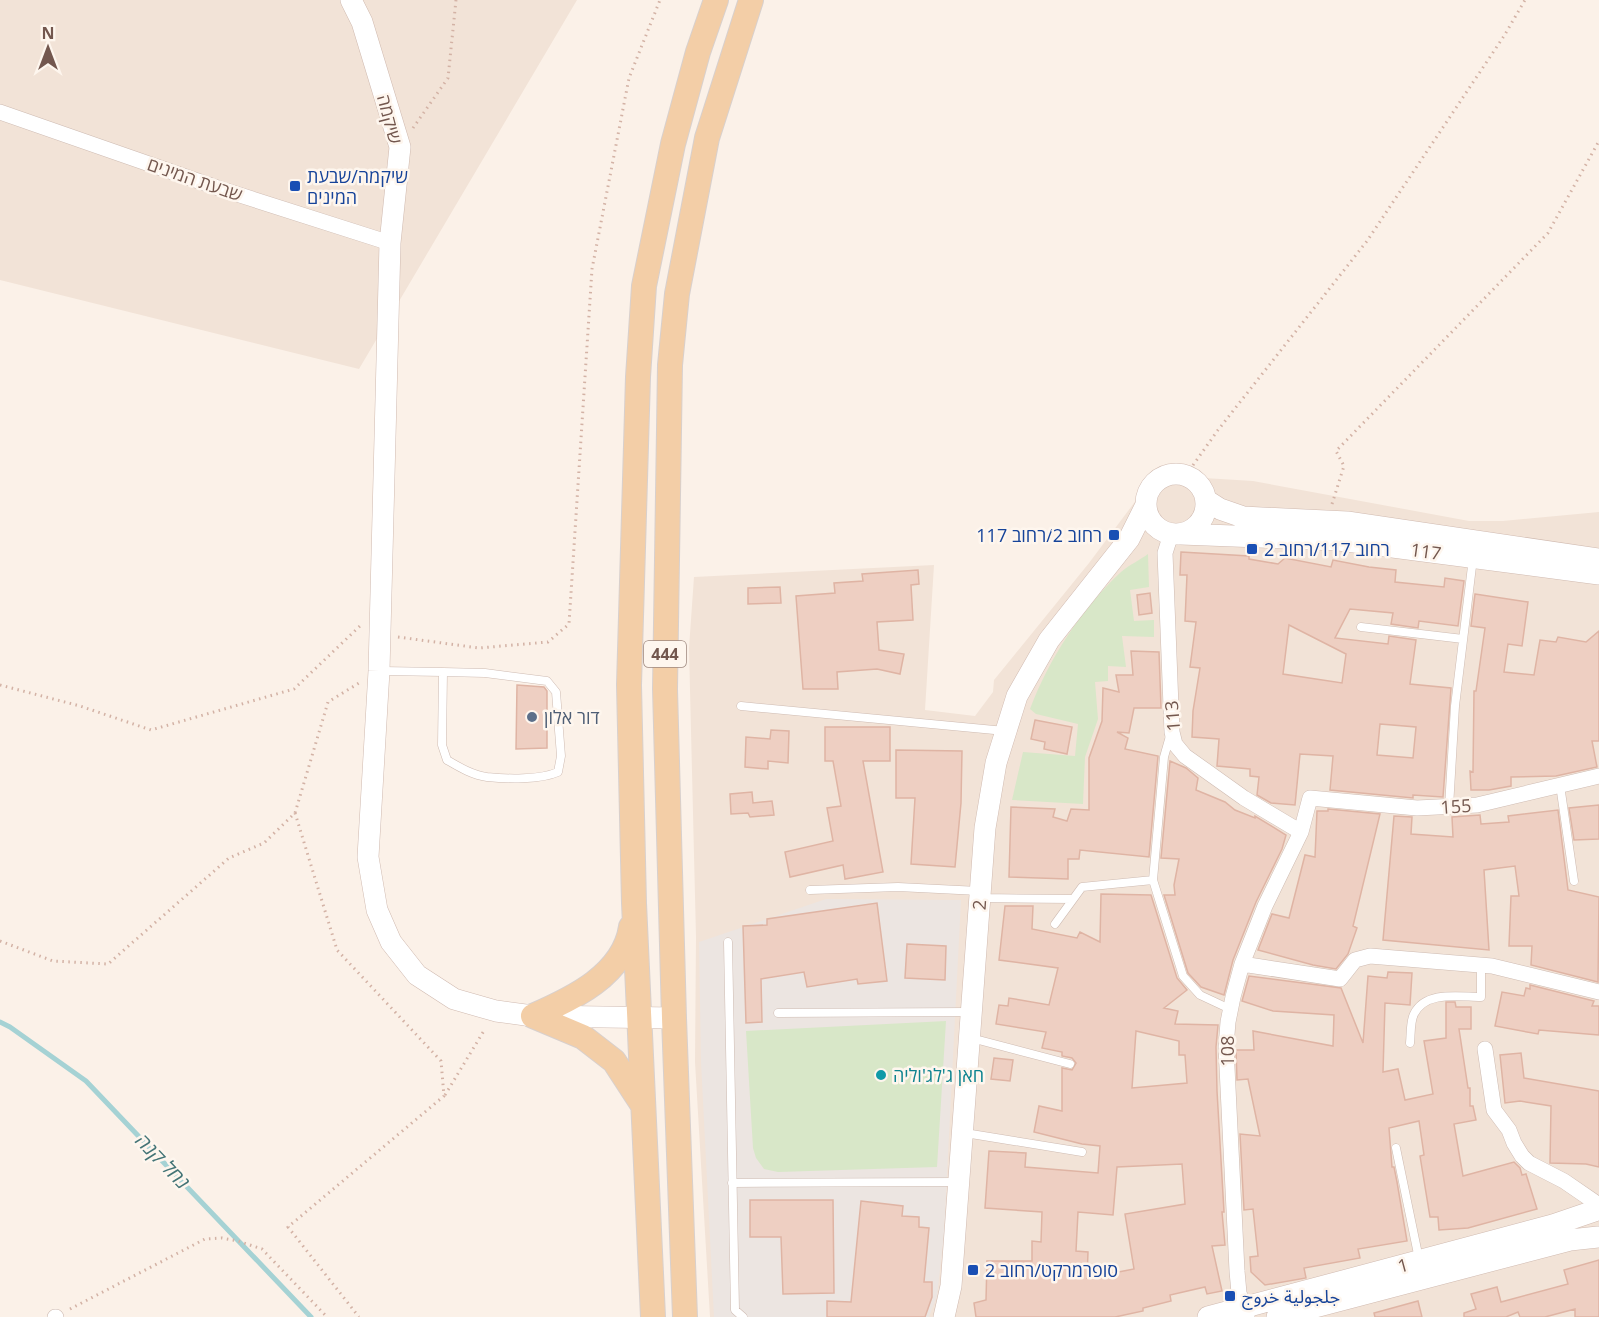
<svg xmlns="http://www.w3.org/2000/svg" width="1599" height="1317" font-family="'Open Sans','Noto Sans Arabic',Heebo,sans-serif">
	<rect width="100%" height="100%" fill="#fbf1e8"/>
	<path fill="#f2e3d7" d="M0,0H577L359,369L0,280Z
		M1155,475L1253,481L1469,521H1503L1599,512V1317H710L695,1062L696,937L689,648L694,577L934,565L925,710L975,716L993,692L994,680L1089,563Z"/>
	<path fill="#ece5e1" d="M826,899L961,900L944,1234L937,1296L929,1317H714L701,1062L699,942Z"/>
	<path fill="#d8e7c8" d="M1148,554L1149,587L1130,590L1134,621L1154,620V637L1122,636L1126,667L1108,666V681L1095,682L1098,719L1085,757L1083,804L1012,800L1023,752L1075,756L1078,724L1036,714L1030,709C1049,659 1081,609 1121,572C1129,565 1140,560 1148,554Z
		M946,1021L937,1167L778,1172L764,1169L756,1158L753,1148L746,1031Z"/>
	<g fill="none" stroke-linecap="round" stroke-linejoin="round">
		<path stroke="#a5d2d4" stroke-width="5" d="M0,1022L10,1027L86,1081L311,1317"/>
	</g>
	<path fill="#eecfc2" stroke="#dfb4a4" stroke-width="1.5" fill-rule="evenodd" d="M1181,552L1249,556V559L1278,564L1285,558L1331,567L1333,560L1369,567L1396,570L1395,582L1444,587L1445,578L1464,581L1458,626L1419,621L1418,628L1391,624L1393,613L1350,609L1335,638L1388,644L1389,636L1416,640L1410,684L1451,688L1443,797L1413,795V798L1330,790L1333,756L1300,754L1295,805L1271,803L1257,795L1259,777L1250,776V769L1217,766L1219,739L1192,737L1193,711L1200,668L1190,667L1196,622L1185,621L1187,575H1180ZM1289,625L1346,654L1342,683L1283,674ZM1380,724L1416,727L1413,758L1377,755Z
		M918,570L919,584L911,585L913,620L877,622L879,650L904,654L900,674L877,669L837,672L838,689H803L796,596L835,593L834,583L863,581L862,574Z
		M780,587L781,603L748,604V588Z
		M1150,593L1152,613L1139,615L1137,595Z
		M1475,594L1528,602L1522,646L1508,644L1504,672L1534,675L1540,640L1556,642L1558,637L1586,642L1599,631V741H1592L1597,767L1556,776L1511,777V786L1489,790H1471L1470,771L1473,772L1474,691H1476L1485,628L1471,626Z
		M1131,651L1159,652L1161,708H1134L1129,733L1117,732L1128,738L1125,749L1158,756L1149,857L1080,850L1079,859H1068V879L1009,877L1011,807L1055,809L1053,817L1067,821L1071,809L1089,810V758L1102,721L1103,688L1119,692L1116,675H1133Z
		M517,685L544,687L547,691V748L516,749Z
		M1035,720L1072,727L1067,754L1044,749L1045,742L1031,739Z
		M825,727H890V761H863L883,872L845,879L843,865L790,877L785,852L833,841L827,808L841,806L833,761H825Z
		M771,730L789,731L788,763L768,761V769L745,767L746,737L770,739Z
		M896,750L962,751L961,803L955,867L911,864L915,798H896Z
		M1170,761L1186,768L1198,778L1196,790L1225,802L1235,810L1255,818V816L1286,835L1282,849L1256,902L1233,960L1224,995L1201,987L1188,973L1164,895H1175L1174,885L1179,859L1161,858Z
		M752,792L753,803L772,801L774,815L750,817L748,813L731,814L730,794Z
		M1599,805V839L1574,840L1569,808Z
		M1328,809L1380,814L1353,926L1357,928L1348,954L1336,969L1313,965L1258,950L1272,914L1289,918L1305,855L1315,857L1317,811H1328Z
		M1558,810L1568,890L1599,897L1598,982L1531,965L1532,946H1509L1511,896H1519L1515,866L1484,870L1489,950L1383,940L1394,816L1412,817L1411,834L1453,837L1452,817L1480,815L1481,824L1509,822L1508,816Z
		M1101,894L1151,895L1177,978L1187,990L1164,1008L1178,1011L1175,1024L1218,1025L1216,1047L1217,1091L1224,1212H1222L1225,1245L1212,1246L1222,1291L1207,1294L1205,1287L1170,1295L1171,1301L1143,1308V1311L1115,1317H976L974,1303L986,1300L987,1261H1032V1241L1041,1242L1042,1212L985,1208L989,1151L1026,1153L1025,1167L1098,1173L1100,1146L1082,1144L1034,1132L1039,1106L1062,1111V1068L1072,1070L1076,1063L1072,1058L1062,1056V1052L1042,1048L1046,1032L996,1024L999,1005L1008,1006L1009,998L1049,1005L1058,968L999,960L1005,906H1033L1032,929L1077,938L1080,932L1100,942ZM1136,1031L1179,1041V1055H1185L1187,1083L1132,1088ZM1182,1164L1185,1204L1125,1214L1134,1269L1087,1278L1088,1252L1076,1251L1078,1212L1113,1215L1117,1167Z
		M877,903L887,981L858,984L857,979L807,987L804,972L761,979L762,1022L746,1023L743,926L767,925V919Z
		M907,944L946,946L945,980L905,978Z
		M1388,972L1412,973L1410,1005L1385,1003L1383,1072L1398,1069L1405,1100L1433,1094L1424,1041L1446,1038V1002H1455L1456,1007H1471V1029H1459L1468,1088H1470V1106H1473L1476,1120L1454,1124L1463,1176L1514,1162L1520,1168L1522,1175L1526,1174L1537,1209L1468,1228L1439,1230L1438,1217H1430L1420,1156L1424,1155L1419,1121L1389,1128L1392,1167H1394L1397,1182L1407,1241L1358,1249L1360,1258L1304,1268L1306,1278L1265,1285L1251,1272L1250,1257L1258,1256L1253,1209L1244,1210L1240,1134L1260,1136L1248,1079L1237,1080L1236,1050H1254L1253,1031L1333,1046L1334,1015L1273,1011L1242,1001L1249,976L1341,988L1363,1043L1368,976L1387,978Z
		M1530,985L1594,1001L1592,1006H1599V1035L1539,1030L1538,1034L1495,1026L1502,992L1524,996L1526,988L1530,989Z
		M1521,1053L1524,1078L1599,1091V1167L1586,1164L1550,1163L1551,1106L1520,1101L1505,1103L1500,1055Z
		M994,1058L1013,1060L1010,1081L991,1079Z
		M750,1200H833L834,1293L783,1294L781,1237H750Z
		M861,1201L903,1206L902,1216L919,1217V1227L929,1228L924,1282H932V1297L925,1317H827V1301L851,1302Z
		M1599,1260V1317H1575V1309L1545,1317H1520L1518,1312L1506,1317H1464V1313L1476,1309L1471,1294L1497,1287L1501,1302L1568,1284L1564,1270Z
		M1418,1301L1422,1317H1375L1374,1313Z"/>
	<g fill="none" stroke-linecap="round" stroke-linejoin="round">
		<defs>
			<path id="lane" d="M1361,627L1463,639
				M382,671L443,672
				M443,672L485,673L547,681L556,692L561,756L558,772C540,780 507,779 487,777C472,775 459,767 447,760L442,745Z
				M741,706L1005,731
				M1170,736L1164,757L1153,880L1183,976L1200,995L1230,1009
				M1560,785L1574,881
				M1449,807L1455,706L1473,558
				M810,890L898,887L979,891
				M981,898L1073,899
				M1055,924L1082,887L1153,880
				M728,942L735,1310L743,1317
				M778,1013L968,1012
				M971,1038L1070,1064
				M1410,1043C1411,1034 1410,1022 1414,1014C1426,990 1460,997 1481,997V964
				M965,1133L1082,1152
				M1396,1148L1419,1259
				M732,1183L959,1182"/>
			<path id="street" d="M0,112L221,189L390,243
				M1171,534L1165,553L1172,732L1175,744L1185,756L1244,798L1301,832
				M1242,964L1340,979L1355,960L1370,956L1492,966L1599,992
				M1485,1049L1494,1110L1509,1130L1514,1143L1522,1156L1529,1163L1564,1181L1599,1205
				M1247,1316L1239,1293L1237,1271L1226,1047L1228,1022L1233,997L1242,964L1265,906L1301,832L1310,798L1417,808L1477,805L1599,776
				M55,1317H56"/>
			<path id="secondary" d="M351,0L362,22L400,147L390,243L379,671L368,857L377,910L391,942L417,975L454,999L496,1011L533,1016L674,1018
				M1146 504a30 30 0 1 1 60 0a30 30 0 1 1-60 0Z
				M1206,500L1220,509L1243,517L1347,522L1599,559
				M1181,534L1339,540L1599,574
				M944,1317L951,1286L985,828L996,763L1017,696L1049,640L1129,539L1145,507
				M1208,1317L1553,1225L1597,1210
				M1277,1317L1570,1240L1598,1237"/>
			<path id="primary" d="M533,1016C572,999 624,975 631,927
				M533,1016L583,1037L614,1061L642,1104
				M653,1317L634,903L629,685L638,377L644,286L673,144L698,52L716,0
				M685,1317L674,1018L665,689L670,365L677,294L707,138L751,0"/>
		</defs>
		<use href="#lane" stroke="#cebbb2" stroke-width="9"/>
		<use href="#street" stroke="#cebbb2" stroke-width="16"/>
		<use href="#secondary" stroke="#d0bab0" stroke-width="22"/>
		<use href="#primary" stroke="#d8d0cd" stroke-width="26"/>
		<path stroke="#d3b2a5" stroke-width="3" stroke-dasharray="1.5 4.5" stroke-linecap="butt" d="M413,128L448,78L456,0
			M1186,475L1218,430L1367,241L1504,36L1525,0
			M1332,504L1344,466L1336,451L1548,233L1599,141
			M398,637L479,648L548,642L569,624L592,269L629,78L660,0
			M0,685L80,706L151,730L294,689L362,624
			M295,813L337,950L441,1061L444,1096L288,1227L359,1317
			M0,941L53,961L108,964L229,858L264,843L295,813L328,702L359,683
			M445,1095L485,1029
			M70,1309L205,1239L222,1238L238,1241L262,1249L327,1317"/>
		<use href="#lane" stroke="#fff" stroke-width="8"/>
		<use href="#street" stroke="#fff" stroke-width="15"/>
		<use href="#secondary" stroke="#fff" stroke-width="21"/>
		<use href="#primary" stroke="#f3cea7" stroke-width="24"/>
	</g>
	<g fill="#1a4fb4" stroke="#fef6ee" stroke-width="2">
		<rect x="289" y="180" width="12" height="12" rx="3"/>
		<rect x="1108" y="529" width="12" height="12" rx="3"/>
		<rect x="1246" y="543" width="12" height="12" rx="3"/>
		<rect x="967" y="1264" width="12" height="12" rx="3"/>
		<rect x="1224" y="1290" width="12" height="12" rx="3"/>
	</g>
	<circle fill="#5c6f8a" stroke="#fef6ee" stroke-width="2" cx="532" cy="717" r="6"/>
	<circle fill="#0f9aa8" stroke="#fef6ee" stroke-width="2" cx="881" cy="1075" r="6"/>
	<g text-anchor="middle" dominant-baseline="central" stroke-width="5" stroke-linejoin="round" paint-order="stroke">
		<rect fill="#fef6ee" stroke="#9d877e" stroke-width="1.5" x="644" y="641" width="42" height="26" rx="4.5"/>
		<g font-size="16" font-weight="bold" fill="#73574e">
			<text x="665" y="654">444</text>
		</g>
		<g font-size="18" fill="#73574e" stroke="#fef6ee">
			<text transform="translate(390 119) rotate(75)">שיקמה</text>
			<text transform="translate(195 179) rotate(19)">שבעת המינים</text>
			<text transform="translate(1426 551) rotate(8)">117</text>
			<text transform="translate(1172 716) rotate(-95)">113</text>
			<text transform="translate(1456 806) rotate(-4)">155</text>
			<text transform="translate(979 905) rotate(-86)">2</text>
			<text transform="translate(1227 1051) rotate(-90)">108</text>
			<text transform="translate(1403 1265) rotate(-15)">1</text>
		</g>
		<g font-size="18" fill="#164399" stroke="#fef6ee" text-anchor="start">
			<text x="307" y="176">שיקמה/שבעת<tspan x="307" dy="21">המינים</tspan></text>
			<text x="1102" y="535" text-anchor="end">רחוב 2/רחוב 117</text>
			<text x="1264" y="549">רחוב 117/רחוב 2</text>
			<text x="985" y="1270">סופרמרקט/רחוב 2</text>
			<text x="1242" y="1296">جلجولية خروج</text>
		</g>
		<g font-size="18" fill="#4e5e75" stroke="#fef6ee" text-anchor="start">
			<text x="544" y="717">דור אלון</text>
		</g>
		<g font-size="18" fill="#0d838f" stroke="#fef6ee" text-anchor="start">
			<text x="893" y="1075">חאן ג'לג'וליה</text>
		</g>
		<g font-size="20" font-style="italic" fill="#437476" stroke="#fef6ee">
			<text transform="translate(163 1161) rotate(46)">נחל קנה</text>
		</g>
	</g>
	<g transform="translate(48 48)" stroke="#fef6ee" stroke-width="4.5" paint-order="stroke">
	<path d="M0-4.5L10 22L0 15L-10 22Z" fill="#73574e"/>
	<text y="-9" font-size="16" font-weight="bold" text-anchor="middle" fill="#73574e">N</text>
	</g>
</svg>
